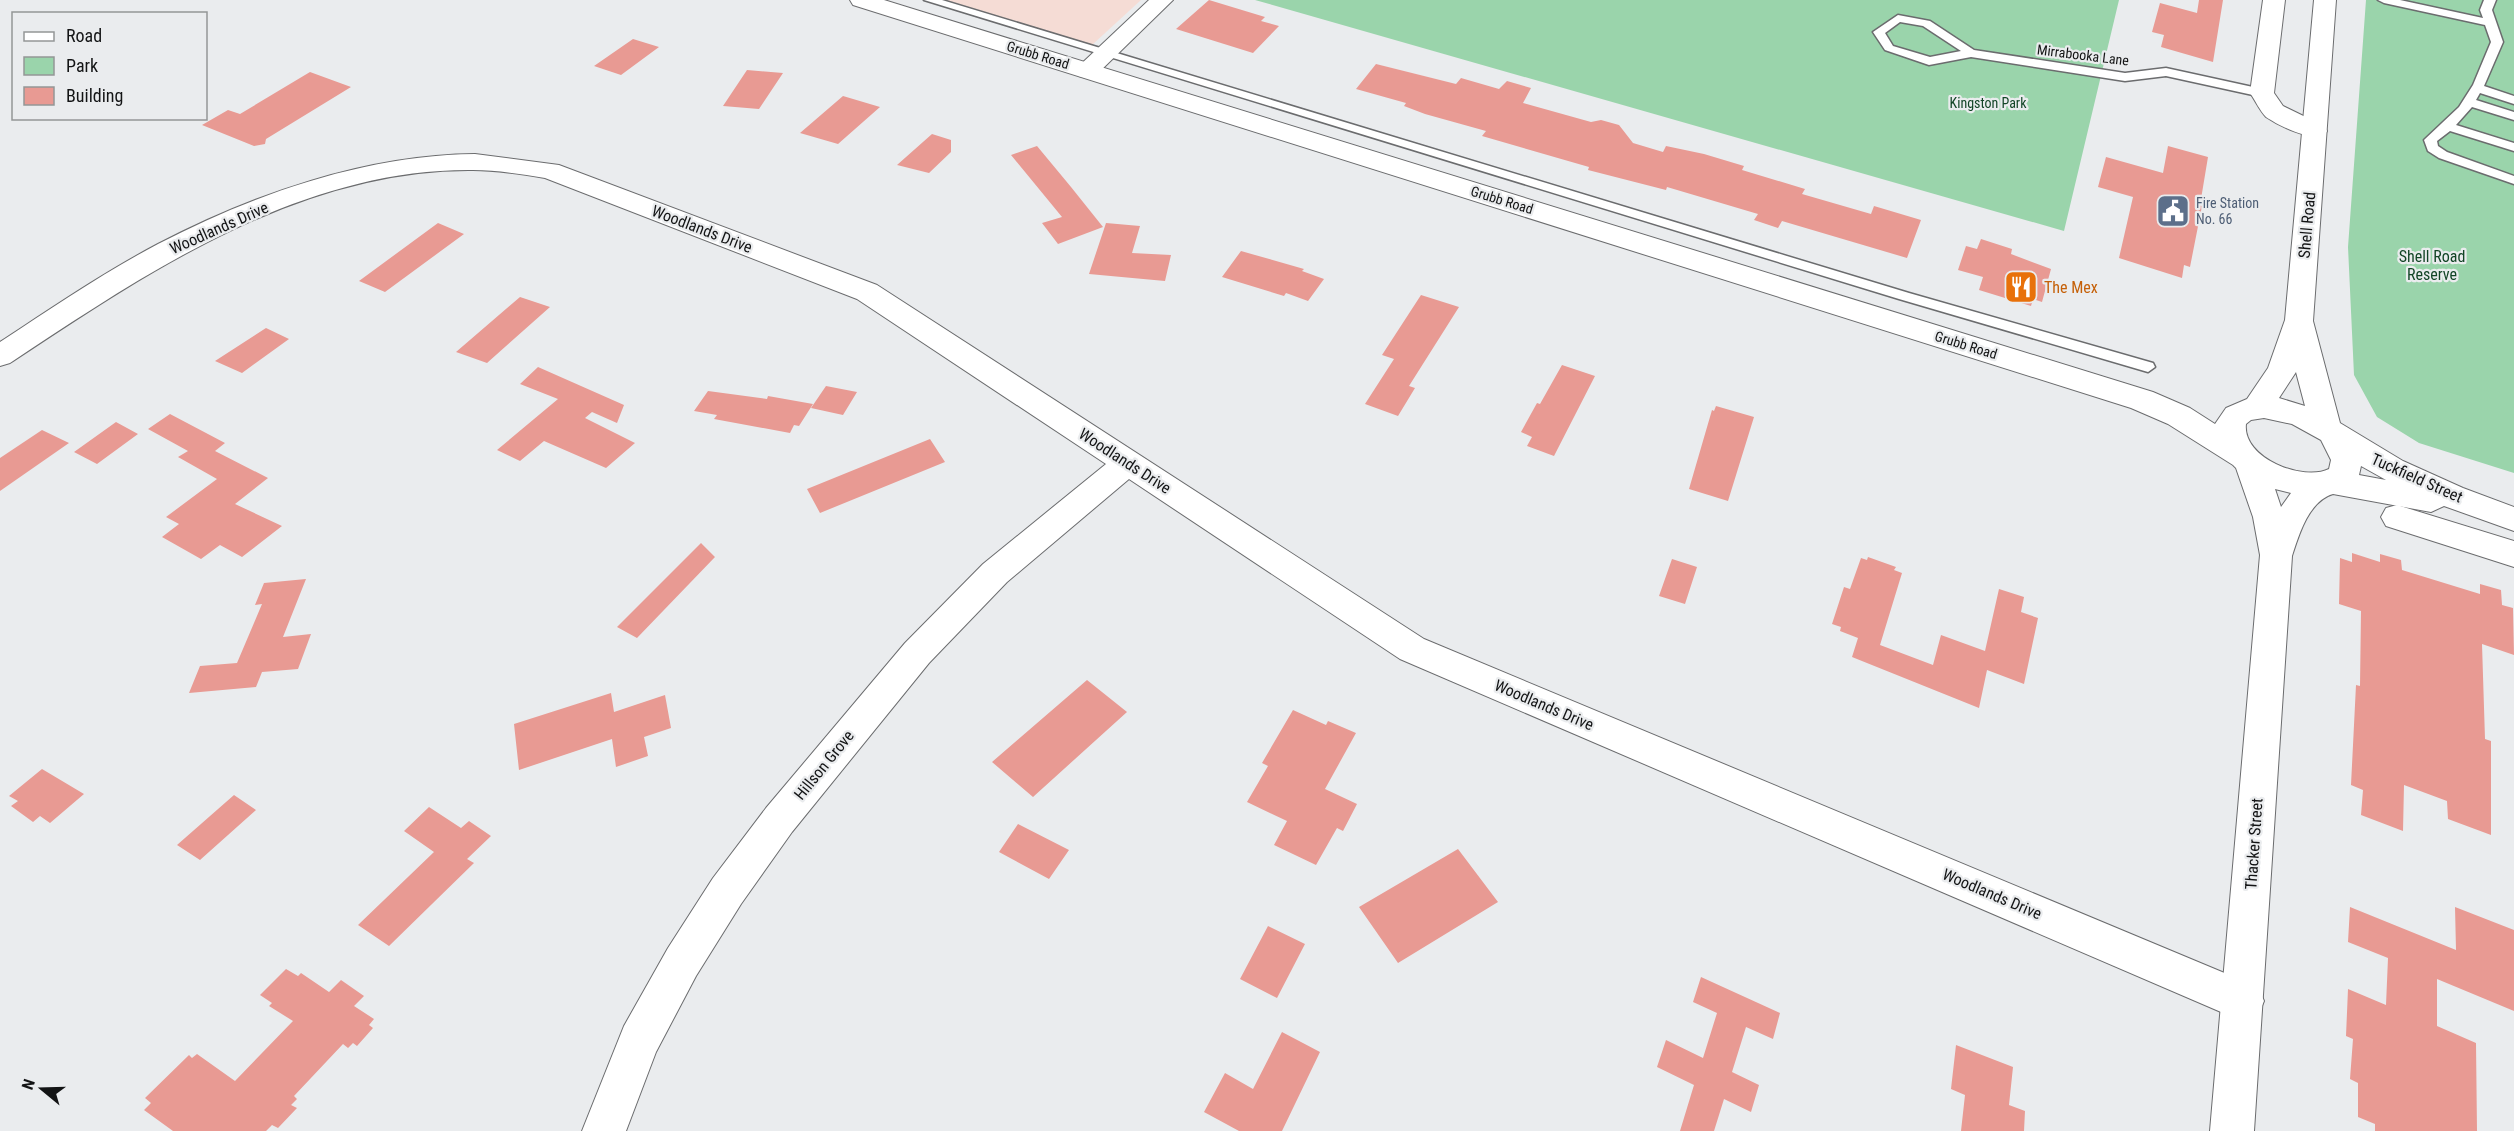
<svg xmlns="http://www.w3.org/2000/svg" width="2514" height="1131" font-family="'Roboto Condensed',sans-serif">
	<rect width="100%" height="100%" fill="#eaecee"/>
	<path fill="#f5dcd5" d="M946,0H1141L1092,45Z"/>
	<path fill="#9ad4ab" d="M1255,0H2119L2064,231Z
		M2366,0H2514V473L2419,443L2377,417L2354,375L2348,247Z"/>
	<path fill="#e89a93" d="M1209,0L1265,17L1261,21L1279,26L1253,53L1176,29Z
		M2199,0H2223L2213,62L2161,47L2164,35L2152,32L2160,3L2197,13Z
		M633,39L659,47L621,75L594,66Z
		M1376,64L1456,84L1461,78L1499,89L1507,81L1531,88L1523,103L1591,122L1601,120L1619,125L1633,143L1663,152L1666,146L1704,154L1744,166L1742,170L1805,189L1802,194L1871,214L1874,206L1921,220L1907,258L1782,221L1778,228L1754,220L1758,214L1667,187L1666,190L1588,170L1589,167L1482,136L1486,131L1425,114L1404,106L1406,103L1356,89Z
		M747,70L783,73L759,109L723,106Z
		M310,72L351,87L266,139L265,144L254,146L202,125L228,110L240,114Z
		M843,96L880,107L838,144L800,133Z
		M932,134L951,140V152L929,173L897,165Z
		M1037,146L1071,187L1103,227L1058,244L1042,223L1062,217L1011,155Z
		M2168,146L2208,157L2200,205L2202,206L2190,267L2184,265L2182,278L2119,258L2133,197L2098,187L2106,157L2163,173Z
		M438,223L464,234L385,292L359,281Z
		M1106,223L1140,226L1132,253L1171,255L1165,281L1089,274Z
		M1981,239L2012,249L2011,254L2051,269L2042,302L2033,299L2031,306L1979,290L1983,277L1958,270L1966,246L1977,249Z
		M1241,251L1304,269L1302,271L1324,279L1308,301L1286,293L1284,296L1222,277Z
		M1421,295L1459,307L1409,386L1415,388L1398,416L1365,404L1394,359L1382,355Z
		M520,297L550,307L487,363L456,352Z
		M266,328L289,339L242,373L215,361Z
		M1562,365L1595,376L1554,456L1527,446L1532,437L1521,432L1537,403L1540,404Z
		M538,367L624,405L617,423L592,412L585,418L635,443L606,468L544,441L520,461L497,450L558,399L520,384Z
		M826,386L857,392L843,415L811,408Z
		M708,391L767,399L768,396L813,404L799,426L794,425L790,433L714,419L717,415L694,411Z
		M1716,406L1754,417L1728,501L1689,489L1712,410L1714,411Z
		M170,414L225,443L215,451L268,478L235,504L282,526L242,557L220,545L201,559L162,537L179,524L166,517L217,479L178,457L188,451L148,429Z
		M116,422L138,434L97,464L74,452Z
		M42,430L69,443L0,491V458Z
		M930,439L945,462L820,513L807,489Z
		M701,543L715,557L637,638L617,627Z
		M2352,553L2380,562V554L2401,560L2402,570L2480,594V584L2501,590L2502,605L2513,608L2514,655L2482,644L2485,739L2491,741V835L2448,819L2447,801L2404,785L2403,831L2361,815L2363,790L2351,785L2356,685L2360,686L2361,611L2339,604L2340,558L2352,562Z
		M1868,557L1896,567L1894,570L1902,573L1880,645L1933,665L1941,635L1985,651L1999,589L2024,597L2021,612L2038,618L2024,684L1987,670L1979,708L1852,657L1858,638L1840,631L1841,627L1832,624L1844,587L1850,589L1861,558L1867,560Z
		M1672,559L1697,567L1685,604L1659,596Z
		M306,579L283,637L311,634L298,669L262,672L256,687L189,693L200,666L237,663L262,604L255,605L264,583Z
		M1087,680L1127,712L1033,797L992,762Z
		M611,693L614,712L665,695L671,728L644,737L648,756L616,767L612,739L519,770L514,724Z
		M1293,710L1326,725L1328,721L1356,733L1325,789L1357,804L1343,831L1337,828L1316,865L1274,845L1287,821L1247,802L1268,766L1262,763Z
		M42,769L84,794L50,823L40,816L33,822L11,806L18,801L9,796Z
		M234,795L256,810L200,860L177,845Z
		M429,807L461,828L469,821L491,836L467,859L474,863L389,946L358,925L434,852L404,831Z
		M1018,824L1069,850L1049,879L999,852Z
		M1458,849L1498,902L1398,963L1359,907Z
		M2350,907L2456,950L2455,907L2514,930V1011L2437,979V1026L2476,1043L2477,1131H2375V1124L2358,1117V1083L2350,1079L2353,1039L2346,1036L2348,989L2386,1005L2388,958L2348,942Z
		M1268,926L1305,944L1277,998L1240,979Z
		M286,969L298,976L301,973L329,992L341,980L364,996L354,1006L374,1019L369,1025L373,1028L357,1046L353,1043L348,1048L343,1044L294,1096L297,1099L291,1105L297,1108L278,1128L272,1125L266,1131H173L144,1110L151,1103L145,1098L189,1055L192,1058L197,1054L235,1081L293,1021L269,1006L272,1003L260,995Z
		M1701,977L1780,1013L1773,1039L1746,1027L1732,1072L1759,1085L1751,1112L1724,1099L1714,1131H1680L1694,1085L1657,1067L1666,1040L1703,1058L1717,1013L1693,1002Z
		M1282,1032L1320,1052L1282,1131H1239L1204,1112L1225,1073L1253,1089Z
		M1956,1045L2013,1067L2009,1105L2025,1111L2024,1131H1961L1965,1095L1951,1089Z"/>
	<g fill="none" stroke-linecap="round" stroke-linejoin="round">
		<defs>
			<path id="lane" d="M924,0H942L1909,293L2153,363L2155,367L2148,372L1899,299Z
				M2378,0H2400L2483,18L2480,10L2484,0H2496L2492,10L2503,42L2484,86L2514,96V104L2480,93L2476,100L2514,112V120L2472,107L2456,125L2514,143V151L2450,131L2437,141L2438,146L2447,152L2514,176V184L2439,158L2428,151L2424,140L2459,107L2473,85L2491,42L2485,25L2384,3Z
				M1898,15L1930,21L1974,50L2125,73L2166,68L2262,89L2268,93L2262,97L2166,76L2125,81L1971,57L1929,65L1885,50L1873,32ZM1900,22L1923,26L1961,51L1930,57L1893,46L1885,33Z"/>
			<path id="street" d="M1149,0H1173L1095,76L1087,78L1079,76L1075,71L1079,66Z
				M2263,0H2285L2274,93L2283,106L2324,126L2327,131L2324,136C2309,140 2279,126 2266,117C2260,111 2255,100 2250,93Z
				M475,154L559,165L877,285L1424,639L2258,987L2264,1001L2258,1015L2243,1021L2228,1015L1400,659L1129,479L1007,582L929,663L792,832L741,904L696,976L656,1052L626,1131H582L624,1026L668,948L713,878L766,808L905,643L983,564L1106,464L857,299L545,178C521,174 497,170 473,170C301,168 147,272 10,363L0,366V342C52,308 103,273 158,244C254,194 366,155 475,154Z
				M2397,505L2514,541V567L2386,526L2381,517L2386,508Z"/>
			<path id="secondary" d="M850,0H884L2153,392L2190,408L2215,424L2226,408L2247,399L2268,368L2285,320L2314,0H2336L2313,321L2340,423L2403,461L2463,488L2514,507V531L2444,506L2431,512L2333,494C2309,501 2299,534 2292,556L2254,1131H2210L2260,555L2253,517L2236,468L2233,465L2168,424L2131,408L853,5ZM2296,372L2305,406L2279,398ZM2264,418L2292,424L2321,440L2331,460L2329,469C2303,482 2242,458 2246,424L2251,420ZM2361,466L2386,480L2359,475ZM2275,489L2291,493L2281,507Z"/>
		</defs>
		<use href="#lane" stroke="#6b6c6e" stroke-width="3"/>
		<use href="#street" stroke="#6b6c6e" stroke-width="2"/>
		<use href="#secondary" stroke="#6b6c6e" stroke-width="2"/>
		<use href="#lane" fill="#fff" fill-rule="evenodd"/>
		<use href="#street" fill="#fff" fill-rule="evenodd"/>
		<use href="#secondary" fill="#fff" fill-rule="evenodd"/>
	</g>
	<defs>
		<symbol id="civic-square" viewBox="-11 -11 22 22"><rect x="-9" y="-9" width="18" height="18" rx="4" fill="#5c6f8a" stroke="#eaecee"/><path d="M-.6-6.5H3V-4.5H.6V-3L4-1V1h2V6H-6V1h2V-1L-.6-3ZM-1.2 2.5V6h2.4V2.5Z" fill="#fff"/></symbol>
		<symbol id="restaurant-square" viewBox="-11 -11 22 22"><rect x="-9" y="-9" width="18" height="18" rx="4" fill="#e8710a" stroke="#eaecee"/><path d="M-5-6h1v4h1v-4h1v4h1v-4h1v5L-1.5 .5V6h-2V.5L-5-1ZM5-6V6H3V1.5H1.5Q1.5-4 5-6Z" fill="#fff"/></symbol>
	</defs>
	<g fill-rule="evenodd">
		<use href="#civic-square" x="2154" y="192" width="38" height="38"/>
		<use href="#restaurant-square" x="2002" y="268" width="38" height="38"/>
	</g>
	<g text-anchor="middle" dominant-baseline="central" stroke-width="4.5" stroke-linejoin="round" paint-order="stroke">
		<g font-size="14" fill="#131415" stroke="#eaecee">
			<text transform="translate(1038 55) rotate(17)">Grubb Road</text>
			<text transform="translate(2083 55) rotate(7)">Mirrabooka Lane</text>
			<text transform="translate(1502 200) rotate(17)">Grubb Road</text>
			<text transform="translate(1966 345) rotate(17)">Grubb Road</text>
		</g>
		<g font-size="14" fill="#124526" stroke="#eaecee">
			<text x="1988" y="103">Kingston Park</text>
		</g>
		<g font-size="14" fill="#4e5e75" stroke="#eaecee" text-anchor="start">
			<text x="2196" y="203">Fire Station<tspan x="2196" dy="16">No. 66</tspan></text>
		</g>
		<g font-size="16" fill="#131415" stroke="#eaecee">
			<text transform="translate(2307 225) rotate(-85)">Shell Road</text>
			<text transform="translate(219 228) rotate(-24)">Woodlands Drive</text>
			<text transform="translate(702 229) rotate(21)">Woodlands Drive</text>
			<text transform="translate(1125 461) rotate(33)">Woodlands Drive</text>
			<text transform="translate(2417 478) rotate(24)">Tuckfield Street</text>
			<text transform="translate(1544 705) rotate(23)">Woodlands Drive</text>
			<text transform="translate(824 765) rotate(-51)">Hillson Grove</text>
			<text transform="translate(2254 844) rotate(-86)">Thacker Street</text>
			<text transform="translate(1992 894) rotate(23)">Woodlands Drive</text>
		</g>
		<g font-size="16" fill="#124526" stroke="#eaecee">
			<text x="2432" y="256">Shell Road<tspan x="2432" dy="18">Reserve</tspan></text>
		</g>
		<g font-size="16" fill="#c56008" stroke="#eaecee" text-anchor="start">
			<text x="2044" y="287">The Mex</text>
		</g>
	</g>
	<rect x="12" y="12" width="195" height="108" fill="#eaecee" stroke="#949697" stroke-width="1.5"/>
	<rect x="24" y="32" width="30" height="9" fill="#ffffff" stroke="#949697" stroke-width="1.5"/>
	<text x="66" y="42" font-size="18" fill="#131415">Road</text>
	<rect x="24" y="57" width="30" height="18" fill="#9ad4ab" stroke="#949697" stroke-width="1.5"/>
	<text x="66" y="72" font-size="18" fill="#131415">Park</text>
	<rect x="24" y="87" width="30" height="18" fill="#e89a93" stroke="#949697" stroke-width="1.5"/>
	<text x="66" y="102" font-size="18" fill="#131415">Building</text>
	<g transform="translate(42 1089) rotate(289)" stroke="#eaecee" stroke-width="4.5" paint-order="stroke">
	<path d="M0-4.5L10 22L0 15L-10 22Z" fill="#131415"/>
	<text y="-9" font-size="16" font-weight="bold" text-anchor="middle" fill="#131415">N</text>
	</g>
</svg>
